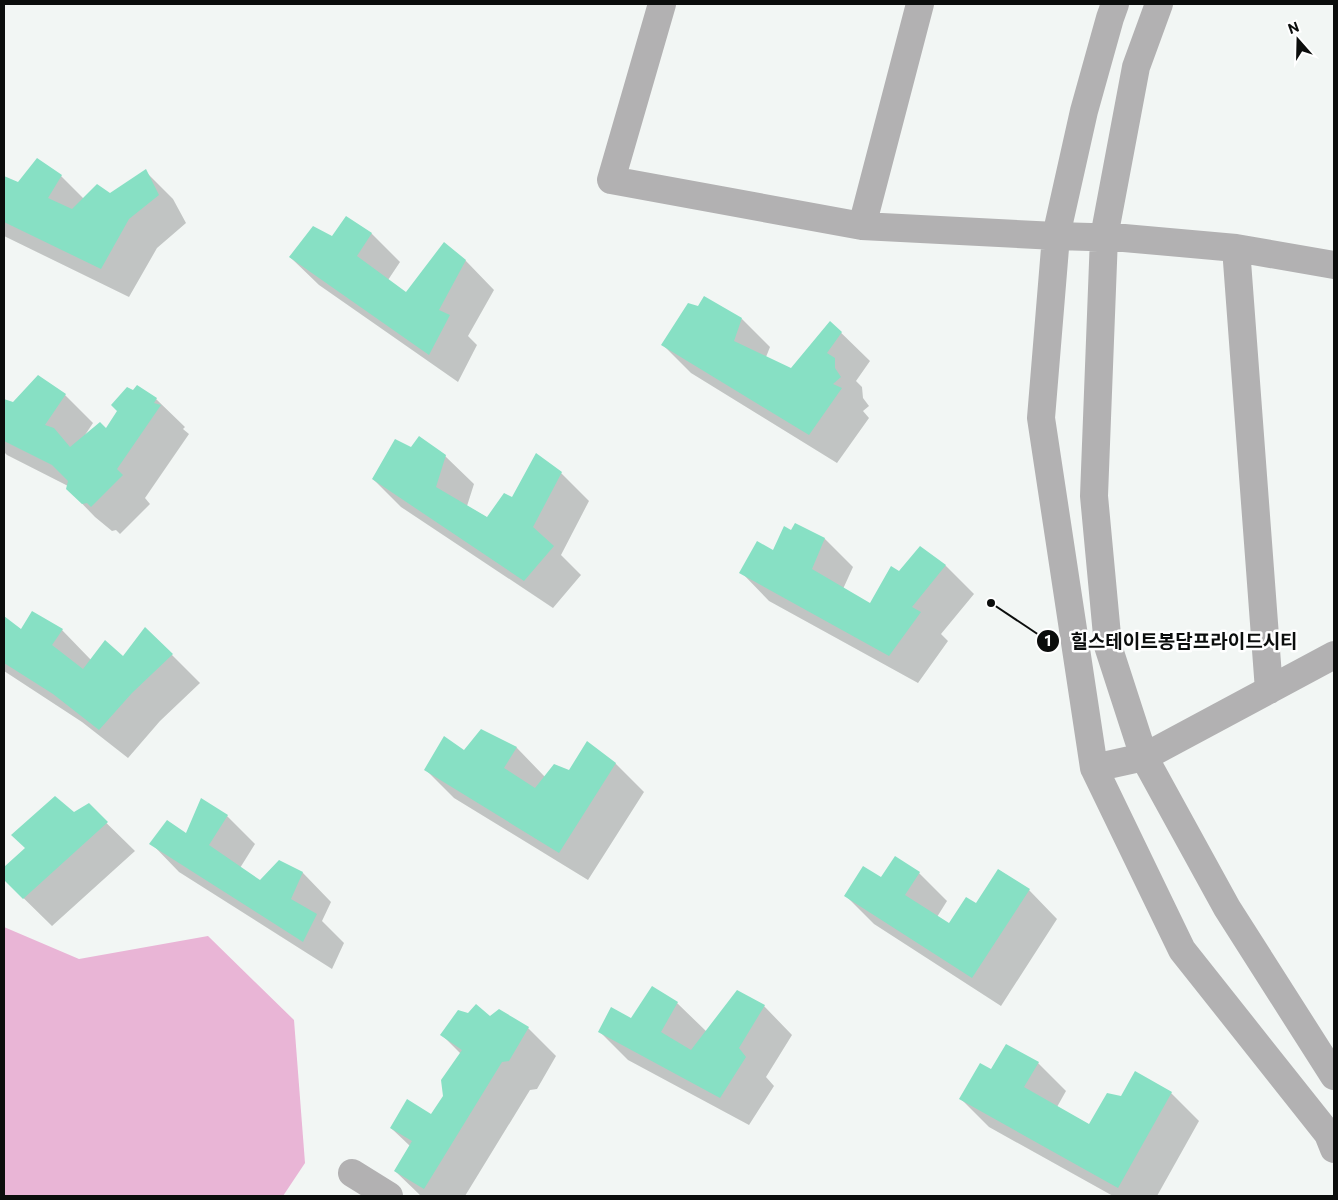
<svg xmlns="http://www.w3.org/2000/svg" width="1338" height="1200" font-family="Commissioner,'Noto Sans KR',sans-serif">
	<rect width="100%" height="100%" fill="#f2f6f4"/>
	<path fill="#e9b5d6" d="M4,927L79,959L208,936L294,1020L305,1163L283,1196H4Z"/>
	<path fill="#0003" d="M145,171L173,199L186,223L157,248L129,297L4,236V177L18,184L61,176L84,199L110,194Z
		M346,218L372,234L400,262L388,280L406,294L444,244L466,261L494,290L468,336L477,345L458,382L319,285L290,257L332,238Z
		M742,319L770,347L766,357L791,369L830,322L870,361L856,381L862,387L863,398L869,406L863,411L869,418L837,463L691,373L663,345Z
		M65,395L93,423L85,435L106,430L156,399L185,427L183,429L189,434L145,498L150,504L120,534L116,530L112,531L95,517L67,488L68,486L7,455L4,452V400L13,404Z
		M411,448L445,456L474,484L467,506L488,518L513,499L561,473L589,501L561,555L581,575L553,608L401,507L373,479Z
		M795,525L825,539L853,567L843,589L870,605L920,548L946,566L974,594L941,634L948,641L918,683L769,601L741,572L774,552L791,532Z
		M4,618L21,631L62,630L91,660L123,658L146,629L200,683L160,721L128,758L82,722L4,671Z
		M481,731L517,748L545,777L615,763L644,792L588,880L454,798L426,770L464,752Z
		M88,805L135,851L52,926L4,879V868L27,849L74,814Z
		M227,816L255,844L240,868L260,882L280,862L303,873L331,902L322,921L344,943L332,969L179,872L151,843L186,835Z
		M999,870L1029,890L1057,919L1001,1006L874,924L845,895L881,879L919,873L947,901L937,917L950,925L976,905Z
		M677,1003L707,1032L764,1006L792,1035L766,1077L774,1086L749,1125L628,1060L600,1032Z
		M469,1015L490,1017L528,1028L556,1056L537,1089L530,1090L465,1196H421L395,1171L410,1146L391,1128L432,1116L444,1097L461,1054L442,1035Z
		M1038,1063L1066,1091L1057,1107L1090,1125L1122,1097L1171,1093L1199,1121L1157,1196H1113L989,1127L961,1099L992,1071Z"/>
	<path fill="#87e0c4" d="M37,158L62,175L48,198L72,209L97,184L110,193L146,169L159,195L129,219L101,269L4,222V176L18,182Z
		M346,216L372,233L357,256L406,292L444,242L466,260L439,310L450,315L429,355L289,257L313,226L332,236Z
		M704,296L742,318L734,341L791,368L830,321L842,332L827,353L835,358V368L841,377L833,384L842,388L809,435L661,345L688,303L698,306Z
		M38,375L66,394L45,425L54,428L70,447L100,422L106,428L117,411L111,405L127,387L133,390L137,385L157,398L154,403L161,405L117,469L123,475L91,507L87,503L82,504L66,489L68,481L52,465L4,441V399L13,402Z
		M419,436L446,455L436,487L487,517L504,493L512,497L536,453L562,472L533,527L554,546L524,581L372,479L395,439L411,447Z
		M795,523L825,538L812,569L870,603L891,566L899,571L920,546L946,565L912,607L921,612L889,656L739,573L757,541L773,550L784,526L791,530Z
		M32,611L63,629L52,645L83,669L105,640L123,656L145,627L173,654L132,693L99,730L53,694L4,663V616L21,629Z
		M481,729L517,747L504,768L535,788L554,764L569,770L587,741L616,763L559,853L424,770L444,736L464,750Z
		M55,796L74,812L89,803L108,822L23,899L4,880V867L25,848L11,835Z
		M201,798L228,815L209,845L260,880L279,860L303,872L291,899L317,914L303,942L149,844L167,820L186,833Z
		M895,856L920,872L905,895L949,923L966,897L976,903L998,869L1030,889L972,978L844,896L863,866L881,877Z
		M652,986L678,1002L661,1032L691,1050L737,990L765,1005L739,1048L746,1057L720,1098L598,1032L611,1007L631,1018Z
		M476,1004L490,1016L499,1009L529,1027L509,1061L502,1062L424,1189L394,1171L412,1141L390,1128L407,1099L431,1114L443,1096L441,1080L462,1050L440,1035L458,1010L468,1013Z
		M1006,1044L1039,1062L1024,1087L1089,1124L1107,1093L1121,1096L1135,1071L1172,1092L1118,1188L959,1099L980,1063L991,1069Z"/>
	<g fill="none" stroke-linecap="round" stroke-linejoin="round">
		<path stroke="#b2b1b2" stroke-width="28" d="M662,4L611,180L862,226L1056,236L1124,238L1236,248L1334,265
			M1115,4L1110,18L1084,111L1056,236L1041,418L1094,768L1182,950L1328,1134L1334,1149
			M1159,4L1136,67L1104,237L1094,496L1108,646L1144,757L1227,908L1334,1076
			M862,226L920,4
			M1236,248L1269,690
			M1094,768L1144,757L1334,655
			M352,1173L389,1196"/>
	</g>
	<path fill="none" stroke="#0b0d0c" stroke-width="2" d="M991 603L1048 641"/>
	<g fill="#0b0d0c" stroke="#fff" stroke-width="2">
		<circle cx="991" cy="603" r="5"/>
		<circle cx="1048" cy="641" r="12"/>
	</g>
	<g font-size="15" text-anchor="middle" font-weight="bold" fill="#fff">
		<text x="1048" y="646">1</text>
	</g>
	<g font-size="19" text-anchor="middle" font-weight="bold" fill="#0b0d0c" stroke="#fff" stroke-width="5" stroke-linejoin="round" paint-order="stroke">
		<text x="1184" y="648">힐스테이트봉담프라이드시티</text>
	</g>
	<rect width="1338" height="1200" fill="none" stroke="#0b0d0c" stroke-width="10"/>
	<g transform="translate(1298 40) rotate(340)" stroke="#ffffff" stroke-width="4" paint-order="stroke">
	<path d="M0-4L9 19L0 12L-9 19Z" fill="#0b0d0c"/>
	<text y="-8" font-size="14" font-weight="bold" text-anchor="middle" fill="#0b0d0c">N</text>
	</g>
</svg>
